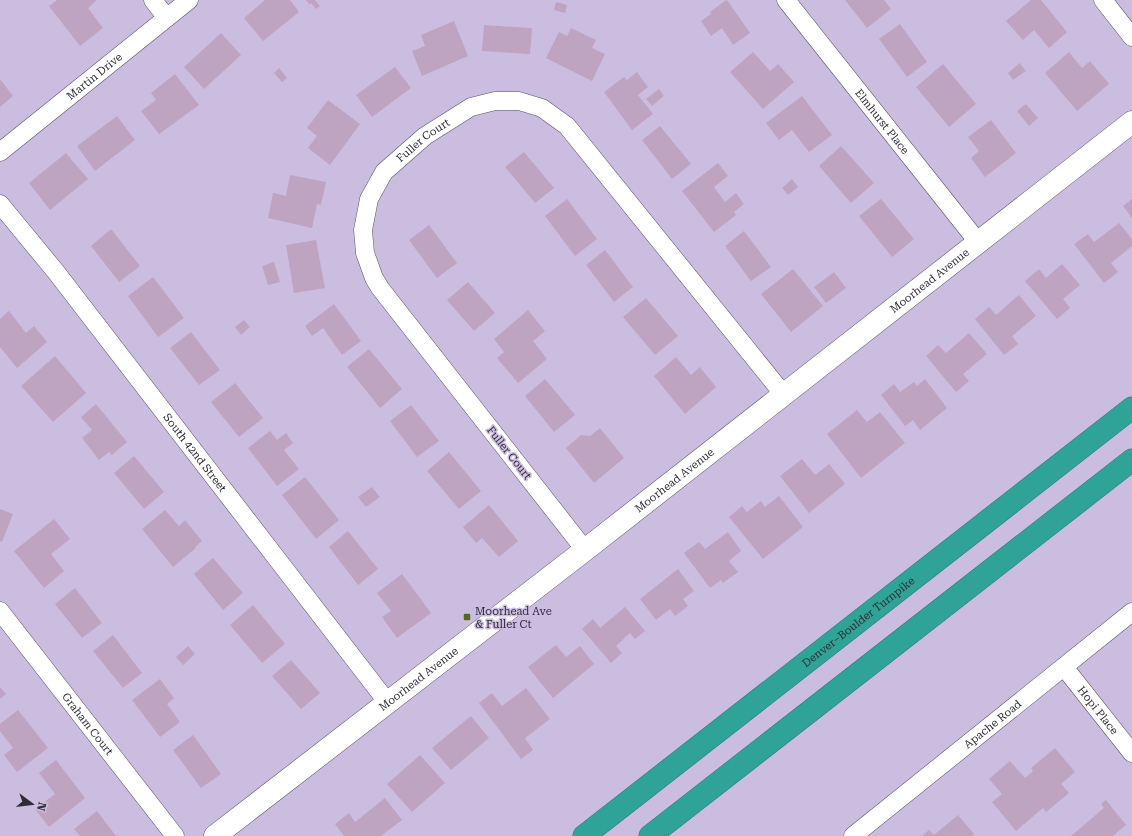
<svg xmlns="http://www.w3.org/2000/svg" width="1132" height="836" font-family="'Roboto Serif',serif">
	<rect width="100%" height="100%" fill="#cbbde0"/>
	<path fill="#bea4c1" d="M57,0H97L88,8L103,28L80,46L49,6Z
		M265,0H290L299,12L263,41L244,18Z
		M306,0H315L320,6L316,9L311,3L310,5Z
		M726,0H727L750,33L733,45L722,28L711,36L701,21L711,14L710,12Z
		M845,0H884L891,9L867,28Z
		M1031,0H1041L1067,32L1049,48L1034,30L1023,40L1006,21Z
		M556,2L567,5L565,13L554,10Z
		M454,21L468,56L422,76L412,51L425,46L421,35Z
		M900,24L927,62L907,77L879,39Z
		M484,25L532,28L530,54L482,51Z
		M571,28L596,40L592,48L605,54L592,81L546,58L559,32L567,36Z
		M221,33L241,55L204,89L184,67Z
		M753,52L770,71L778,64L794,82L763,109L730,72Z
		M1069,52L1082,68L1090,61L1109,84L1077,111L1045,73Z
		M1020,63L1026,71L1013,80L1008,73Z
		M943,64L976,104L949,127L916,87Z
		M395,67L411,88L372,117L356,95Z
		M279,68L287,78L282,82L274,73Z
		M637,72L648,87L638,95L653,114L632,130L604,92L624,77L627,80Z
		M175,74L199,105L159,134L141,111L156,100L151,93Z
		M0,79L13,96L0,107Z
		M659,89L664,96L652,106L646,99Z
		M802,96L832,135L809,152L792,130L779,140L766,123Z
		M328,100L360,124L330,165L308,148L317,136L307,128Z
		M1026,104L1038,118L1029,126L1017,111Z
		M117,116L135,140L95,171L77,146Z
		M991,120L1016,153L985,177L971,158L979,151L968,137Z
		M660,126L691,164L672,179L642,140Z
		M841,146L874,183L851,203L819,166Z
		M524,152L554,188L535,203L505,167Z
		M66,153L88,179L50,210L29,183Z
		M718,163L728,176L714,187L725,202L736,193L744,204L734,212L736,215L714,232L682,191Z
		M290,175L326,182L321,205L317,204L312,228L268,218L273,193L286,196Z
		M792,179L798,187L788,195L782,188Z
		M567,199L597,239L575,256L545,216Z
		M881,199L914,239L892,257L859,216Z
		M1132,199V218L1123,206Z
		M1119,223L1132,239V246L1111,263L1118,272L1104,283L1074,244L1088,234L1094,242Z
		M429,225L457,263L437,278L409,240Z
		M111,229L140,266L119,282L91,246Z
		M744,231L771,267L751,281L725,246Z
		M316,240L325,288L294,293L286,245Z
		M605,250L633,287L614,302L586,265Z
		M274,262L280,282L268,285L262,266Z
		M1062,264L1080,285L1063,299L1070,308L1057,319L1025,281L1039,269L1046,278Z
		M793,269L823,306L791,332L761,294Z
		M834,272L846,288L826,303L814,287Z
		M153,277L184,318L158,337L128,296Z
		M468,282L495,313L474,331L447,300Z
		M1019,295L1036,316L1012,336L1018,344L1004,355L975,319L989,307L996,315Z
		M646,298L678,336L655,355L623,317Z
		M334,304L361,341L342,355L323,328L312,336L305,326Z
		M528,310L545,331L533,341L547,359L518,383L497,358L504,352L494,339Z
		M9,311L26,333L34,326L47,342L17,368L0,347V319Z
		M244,320L250,327L241,335L235,327Z
		M191,332L220,370L199,385L170,348Z
		M969,333L987,354L963,374L969,381L956,392L926,356L938,345L946,353Z
		M369,349L402,389L380,408L347,367Z
		M55,356L86,393L53,422L21,386Z
		M676,357L691,375L700,367L716,387L685,414L654,376Z
		M545,379L575,415L554,432L525,396Z
		M925,379L947,408L920,430L913,420L905,426L881,395L894,384L900,392L914,382L917,386Z
		M235,383L263,418L239,437L211,402Z
		M96,404L127,442L112,455L109,452L99,460L82,438L92,430L81,417Z
		M411,405L439,441L417,457L390,421Z
		M857,410L867,422L880,412L905,443L861,478L827,434Z
		M600,428L624,458L594,483L566,448L581,435L590,436Z
		M270,431L277,440L286,433L293,443L284,450L299,469L277,486L248,448Z
		M449,452L481,491L459,509L427,471Z
		M134,456L164,492L144,509L114,473Z
		M802,459L815,475L829,464L845,484L809,513L780,476Z
		M305,477L339,520L316,539L282,495Z
		M372,487L380,497L366,507L358,497Z
		M779,496L803,527L763,559L729,517L742,506L747,512L761,501L765,507Z
		M489,505L518,541L499,557L482,538L476,543L463,527Z
		M0,509L13,514L2,542L0,541Z
		M165,510L179,526L185,520L202,541L195,547L196,548L173,567L142,529Z
		M54,519L70,539L51,554L64,571L44,588L14,551Z
		M348,531L378,569L358,585L329,547Z
		M728,532L741,551L729,561L738,572L723,583L721,580L710,588L684,553L699,542L705,549Z
		M213,558L243,593L223,610L194,574Z
		M678,569L694,591L683,599L688,606L675,616L670,609L656,620L640,599Z
		M402,574L431,613L397,638L382,617L391,611L377,593Z
		M75,588L102,623L82,638L55,604Z
		M253,605L285,644L262,663L230,625Z
		M625,607L645,631L635,639L630,633L616,646L622,653L611,663L582,629L593,619L600,628Z
		M113,635L142,673L123,688L93,651Z
		M556,645L566,657L580,646L594,664L553,698L528,667Z
		M188,646L195,654L183,665L176,657Z
		M291,660L320,693L301,709L272,676Z
		M160,679L174,698L167,704L180,722L160,737L132,700Z
		M0,687L6,694L0,699Z
		M526,688L550,719L525,738L533,750L521,759L479,703L492,693L502,706Z
		M18,710L48,748L17,772L4,755L13,748L0,731V724Z
		M471,716L489,738L451,770L432,748Z
		M193,735L221,774L201,788L173,750Z
		M1055,748L1075,772L1061,784L1069,793L1046,812L1043,808L1016,831L992,802L1002,794L989,779L1010,761L1025,778L1033,771L1031,768Z
		M420,755L445,783L412,812L387,784Z
		M56,760L85,798L49,827L35,809L55,794L39,773Z
		M385,798L402,820L381,836H344L335,824L349,813L355,822Z
		M1106,800L1126,825L1113,836H1071L1104,808L1101,804Z
		M97,811L116,836H80L74,829Z
		M958,815L974,834L972,836H922L929,830L934,835Z"/>
	<g fill="none" stroke-linecap="round" stroke-linejoin="round">
		<defs>
			<g id="minor">
				<path d="M153,0L166,17"/>
				<path id="s1" d="M786,0L978,242"/>
				<path d="M1103,0L1132,37"/>
				<path id="s2" d="M0,152L189,0"/>
				<path id="s3" d="M0,204L56,272L388,703"/>
				<path id="s4" d="M585,550L380,288L374,278L365,253L363,230L369,199L384,172L425,136L471,107L495,101H519L542,108L567,126L784,395"/>
				<path id="s5" d="M0,611L175,836"/>
				<path id="s6" d="M1064,667L1132,753"/>
				<path id="s7" d="M853,836L1132,612"/>
			</g>
			<g id="tertiary">
				<path id="s8" d="M215,836L585,550L1132,122"/>
			</g>
			<g id="motorway">
				<path id="s9" d="M584,836L1132,408"/>
				<path d="M650,836L1132,460"/>
			</g>
		</defs>
		<use href="#minor" stroke="#5a4e6c" stroke-width="19"/>
		<use href="#tertiary" stroke="#5a4e6c" stroke-width="23"/>
		<use href="#motorway" stroke="#2f7974" stroke-width="23"/>
		<use href="#minor" stroke="#fff" stroke-width="18"/>
		<use href="#tertiary" stroke="#fff" stroke-width="22"/>
		<use href="#motorway" stroke="#2fa395" stroke-width="22"/>
	</g>
	<rect fill="#556a19" stroke="#cbbde0" stroke-width="1.5" x="463" y="613" width="8" height="8" rx="2"/>
	<g text-anchor="middle" dominant-baseline="central" stroke-width="3" stroke-linejoin="round" paint-order="stroke">
		<g font-size="11" fill="#302b38" stroke="#cbbde0">
			<text stroke="none"><textPath href="#s2" startOffset="121">Martin Drive</textPath></text>
			<text stroke="none"><textPath href="#s1" startOffset="155">Elmhurst Place</textPath></text>
			<text stroke="none"><textPath href="#s4" startOffset="507">Fuller Court</textPath></text>
			<text stroke="none"><textPath href="#s8" startOffset="905">Moorhead Avenue</textPath></text>
			<text stroke="none"><textPath href="#s3" startOffset="316">South 42nd Street</textPath></text>
			<text transform="translate(509 453) rotate(52)">Fuller Court</text>
			<text stroke="none"><textPath href="#s8" startOffset="581">Moorhead Avenue</textPath></text>
			<text stroke="none"><textPath href="#s9" startOffset="348">Denver–Boulder Turnpike</textPath></text>
			<text stroke="none"><textPath href="#s8" startOffset="257">Moorhead Avenue</textPath></text>
			<text stroke="none"><textPath href="#s6" startOffset="55">Hopi Place</textPath></text>
			<text stroke="none"><textPath href="#s5" startOffset="143">Graham Court</textPath></text>
			<text stroke="none"><textPath href="#s7" startOffset="179">Apache Road</textPath></text>
		</g>
		<g font-size="11" fill="#302b38" stroke="#cbbde0" text-anchor="start">
			<text x="475" y="611">Moorhead Ave<tspan x="475" dy="13">&amp; Fuller Ct</tspan></text>
		</g>
	</g>
	<g transform="translate(32 804) rotate(105)" stroke="#cbbde0" stroke-width="3" paint-order="stroke">
	<path d="M0-3L7 15L0 10L-7 15Z" fill="#302b38"/>
	<text y="-6" font-size="11" font-weight="bold" text-anchor="middle" fill="#302b38">N</text>
	</g>
</svg>
